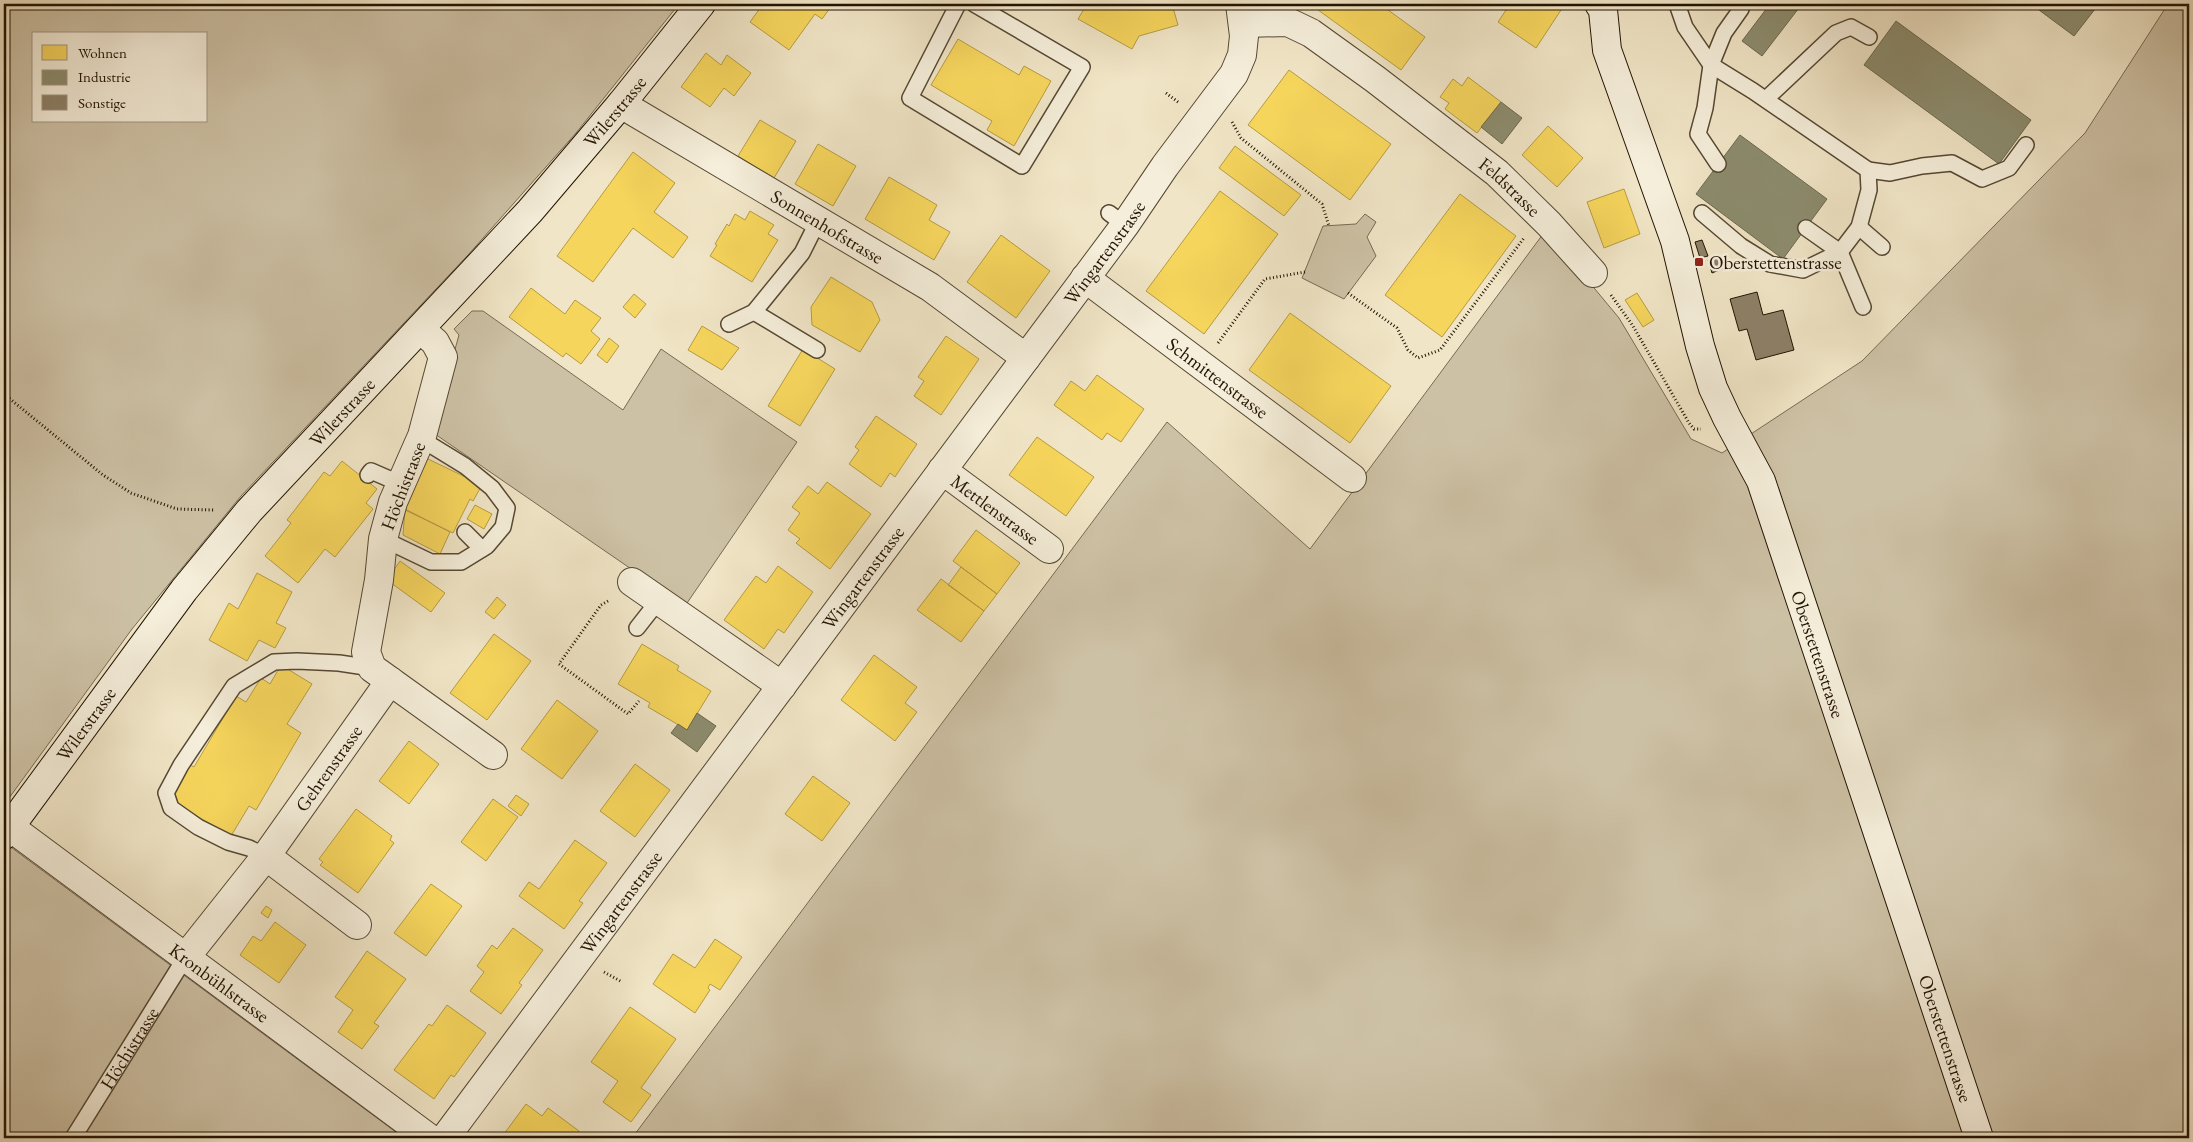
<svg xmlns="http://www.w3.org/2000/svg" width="2193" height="1142" font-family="'EB Garamond',serif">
	<rect width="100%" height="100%" fill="#f0e5c6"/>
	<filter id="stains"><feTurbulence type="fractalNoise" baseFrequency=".004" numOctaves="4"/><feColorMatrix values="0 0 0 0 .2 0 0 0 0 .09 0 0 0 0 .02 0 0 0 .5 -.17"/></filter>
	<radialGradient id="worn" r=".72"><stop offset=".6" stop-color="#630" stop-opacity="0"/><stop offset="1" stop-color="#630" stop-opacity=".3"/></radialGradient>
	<path fill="#cdc1a5" stroke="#776a54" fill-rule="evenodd" d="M4,4H679L576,133L468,255L241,496L132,629L4,805ZM34,34H206V121H34Z
		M2168,4H2189V1138H632L1167,422L1310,549L1546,230L1619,318L1691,439L1722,453L1862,361L2085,133Z
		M1365,214L1376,222L1367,237L1376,256L1344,299L1302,278L1323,226L1356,224Z
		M472,311H483L623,410L661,349L797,442L685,606L432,432L459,335L454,329Z
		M4,842L404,1138H4Z"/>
	<path fill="#f6d55c" stroke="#b69b41" d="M763,4H833L822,19L815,14L789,50L750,22Z
		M1087,4H1172L1178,25L1139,36L1132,49L1078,19Z
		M1317,4H1380L1425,37L1401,70L1314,7Z
		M1510,4H1551L1561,10L1536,48L1498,22Z
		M958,39L1019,75L1024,66L1051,81L1014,146L987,130L992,121L931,85Z
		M706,53L721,65L727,55L751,73L734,96L724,88L710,107L681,87Z
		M1289,70L1391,144L1350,200L1248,125Z
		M1468,77L1501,102L1477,133L1445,109L1449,103L1440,97L1453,79L1462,86Z
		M760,120L796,141L774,178L738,156Z
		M1548,126L1583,158L1557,187L1522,155Z
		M818,144L856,166L833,206L795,184Z
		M1235,146L1301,195L1284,216L1219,168Z
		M633,152L675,183L654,212L688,237L673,258L633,228L593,282L557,256Z
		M889,177L937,205L929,220L950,232L934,260L865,219Z
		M1624,189L1640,234L1604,248L1587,202Z
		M1220,191L1278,234L1204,334L1146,291Z
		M1460,194L1516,236L1442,337L1385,295Z
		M750,211L774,225L768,234L778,240L752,282L710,256L717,245L715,244L727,224L729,226L735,214L745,220Z
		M1001,235L1050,271L1016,318L967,282Z
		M831,277L872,302L880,320L860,352L812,325L811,307Z
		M531,288L565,314L575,300L601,318L591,331L600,339L581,364L566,353L563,357L509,317Z
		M1637,293L1654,320L1643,327L1625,300Z
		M634,294L646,304L635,318L623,307Z
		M1290,313L1391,386L1350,443L1249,370Z
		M702,326L739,348L722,370L688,350Z
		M946,336L979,359L941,415L914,396L924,381L918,377Z
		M609,338L619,346L607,363L597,355Z
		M803,349L835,369L800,426L768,406Z
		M1097,375L1144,409L1121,442L1107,433L1102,440L1054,405L1071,381L1085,391Z
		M876,416L917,444L895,477L890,473L881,487L849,464L859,450L855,447Z
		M1037,437L1094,477L1066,516L1009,475Z
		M426,458L482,485L473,501L470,499L453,533L401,508Z
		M342,461L377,489L366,503L373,509L335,557L325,549L298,583L265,556L291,523L287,520L324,472L330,476Z
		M827,482L871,514L830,569L796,543L800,539L788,530L800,513L792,507L808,486L818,494Z
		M475,505L492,514L484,529L467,519Z
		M405,509L450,532L440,554L403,535Z
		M976,530L1020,563L997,594L953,561Z
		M400,561L445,593L431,612L387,580Z
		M778,566L813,592L784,633L778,629L764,649L724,620L756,576L766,583Z
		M961,567L997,594L984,611L948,585Z
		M257,573L292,592L276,623L286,628L275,648L259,640L247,661L209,640L229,603L238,609Z
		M941,579L984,611L961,642L917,610Z
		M497,597L506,605L494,619L485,612Z
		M494,634L531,661L487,720L450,693Z
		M642,644L679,666L677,670L711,691L687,730L648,707L650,703L618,684Z
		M874,655L917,687L905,703L917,712L895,741L841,700Z
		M281,665L312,684L287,724L301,733L256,810L249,806L231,836L168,799L189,764L194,767L236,696L246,702L261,678L270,684Z
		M557,700L598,731L562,779L521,749Z
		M409,741L439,764L409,804L379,781Z
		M635,764L670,790L635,837L600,811Z
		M813,776L850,803L822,841L785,814Z
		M516,795L529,804L521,816L508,806Z
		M493,799L518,817L486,861L461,842Z
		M356,809L392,836L390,840L394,843L358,893L320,865L323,862L319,859Z
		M575,840L607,863L579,901L583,903L564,929L519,896L529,882L539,889Z
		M431,884L462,906L426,956L394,933Z
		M266,906L272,910L268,918L261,913Z
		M275,922L306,945L279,983L240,955L253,936L261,941Z
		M513,928L543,950L519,983L522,985L501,1014L470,991L484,972L477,966L492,945L497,949Z
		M715,939L742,957L720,990L710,984L708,988L710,990L695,1013L653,984L673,954L695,968Z
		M367,951L406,979L374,1023L379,1026L362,1049L338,1032L353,1010L335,997Z
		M447,1005L486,1033L454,1077L451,1075L434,1099L394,1070L429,1024L432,1026Z
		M630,1007L676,1039L641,1088L651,1095L631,1122L603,1102L618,1081L591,1062Z
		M526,1104L542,1116L548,1108L579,1131L573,1138H510L504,1134Z"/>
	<path fill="#8c8c6e" stroke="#6c684e" d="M1770,4H1802L1762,56L1742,41Z
		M2031,4H2099L2074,36Z
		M1896,21L2031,120L1999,164L1864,65Z
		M1501,102L1522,118L1502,144L1481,127Z
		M1740,135L1827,199L1783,259L1696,194Z
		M697,713L716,726L697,752L671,733L678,724L687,730Z"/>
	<path fill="#8d8068" stroke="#211302" d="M1702,240L1708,256L1700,258L1695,242Z
		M1720,255L1724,268L1712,273L1708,260Z
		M1757,292L1763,315L1783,310L1794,350L1756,360L1747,329L1739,331L1730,299Z"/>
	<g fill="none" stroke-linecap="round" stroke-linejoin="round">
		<defs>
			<g id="lane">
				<path d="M958,4L910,98L1022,166L1082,67L974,4"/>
				<path d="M1677,4L1685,27L1711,65L1753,91L1868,170L1869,190L1859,227L1840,252L1803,270L1770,264L1741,246L1702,213"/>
				<path d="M1766,99L1836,33L1851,27L1869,37"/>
				<path d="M1718,164L1698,134L1705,108L1711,65L1724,33L1741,9"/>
				<path d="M1868,170L1890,173L1922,166L1952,163L1982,179L2009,168L2026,145"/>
				<path d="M1109,213L1125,225"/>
				<path d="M1859,227L1882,247"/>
				<path d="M1806,228L1840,252L1863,307"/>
				<path d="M754,312L817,350"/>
				<path d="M729,324L754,312L802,253L818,221"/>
				<path d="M368,475L371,471L401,484"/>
				<path d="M465,532L482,549"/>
				<path d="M383,539L431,562H461L487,546L503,527L507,508L492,488L465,466L421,439"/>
				<path d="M637,628L659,600"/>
				<path d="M266,856L249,848L228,842L198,827L171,808L166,793L181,765L234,686L274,662L297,661L339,663L372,668"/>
				<path id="s1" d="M73,1138L185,958"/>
			</g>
			<g id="street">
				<path id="s2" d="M1244,23L1288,22L1311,33L1375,79L1497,173L1549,224L1593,273"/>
				<path id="s3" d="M621,104L930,287L1026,358"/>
				<path id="s4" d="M1085,278L1352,478"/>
				<path d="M420,329L435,342L443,357L422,436L393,502L383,539L379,580L366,652L372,668L493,755"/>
				<path id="s5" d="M942,470L1049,549"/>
				<path d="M632,582L782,686"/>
				<path id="s6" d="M10,827L429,1138"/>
				<path d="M266,856L357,925"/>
				<path id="s7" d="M185,958L266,856L390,681"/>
				<path id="s8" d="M445,1138L1125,225L1165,166L1234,74L1242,55L1244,36L1240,4"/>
			</g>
			<g id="secondary">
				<path id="s9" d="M1599,4L1603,10L1607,50L1675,241L1700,346L1713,388L1727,418L1761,481L1979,1138"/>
				<path id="s10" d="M4,835L184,590L249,511L530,211L621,104L701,4"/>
			</g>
		</defs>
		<use href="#lane" stroke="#554833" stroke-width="18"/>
		<use href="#street" stroke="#554833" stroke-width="30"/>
		<use href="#secondary" stroke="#211302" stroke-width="30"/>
		<path stroke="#211302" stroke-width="3" stroke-dasharray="1 2.5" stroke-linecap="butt" d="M1166,93L1178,102
			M1232,122L1241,138L1322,204L1329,226
			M1348,293L1397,328L1408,350L1418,358L1440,350L1524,238
			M1611,295L1633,326L1689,423L1694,429H1701
			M1218,343L1265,279L1305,272
			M4,394L103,475L131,493L177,509L214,510
			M608,601L601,605L559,664L628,714L639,701
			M604,972L622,982"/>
		<use href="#lane" stroke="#f5eeda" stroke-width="15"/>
		<use href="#street" stroke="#f5eeda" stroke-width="28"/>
		<use href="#secondary" stroke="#f5eeda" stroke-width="28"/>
	</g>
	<rect fill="#8f2418" stroke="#f5eeda" stroke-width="2" x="1694" y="257" width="10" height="10" rx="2.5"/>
	<g text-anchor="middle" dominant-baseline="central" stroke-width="5" stroke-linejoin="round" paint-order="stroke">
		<g font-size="19" fill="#211302" stroke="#f5eeda">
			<text stroke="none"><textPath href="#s10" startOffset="948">Wilerstrasse</textPath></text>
			<text stroke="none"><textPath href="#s2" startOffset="321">Feldstrasse</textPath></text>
			<text stroke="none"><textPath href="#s3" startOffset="240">Sonnenhofstrasse</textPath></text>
			<text stroke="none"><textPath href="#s8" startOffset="1104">Wingartenstrasse</textPath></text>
			<text stroke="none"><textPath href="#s4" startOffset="166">Schmittenstrasse</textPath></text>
			<text stroke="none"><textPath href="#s10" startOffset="542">Wilerstrasse</textPath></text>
			<text transform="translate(403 486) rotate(-69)">Höchistrasse</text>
			<text stroke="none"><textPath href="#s5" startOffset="66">Mettlenstrasse</textPath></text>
			<text stroke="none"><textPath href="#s8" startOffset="699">Wingartenstrasse</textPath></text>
			<text stroke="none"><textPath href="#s9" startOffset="689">Oberstettenstrasse</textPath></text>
			<text stroke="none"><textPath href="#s10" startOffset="138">Wilerstrasse</textPath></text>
			<text stroke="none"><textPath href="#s7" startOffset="238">Gehrenstrasse</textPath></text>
			<text stroke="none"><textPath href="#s8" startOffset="294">Wingartenstrasse</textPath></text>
			<text stroke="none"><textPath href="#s6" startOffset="261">Kronbühlstrasse</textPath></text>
			<text stroke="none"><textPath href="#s9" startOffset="1094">Oberstettenstrasse</textPath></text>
			<text stroke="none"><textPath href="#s1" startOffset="106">Höchistrasse</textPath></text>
		</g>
		<g font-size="19" fill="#211302" stroke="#f5eeda" text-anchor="start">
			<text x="1709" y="262">Oberstettenstrasse</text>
		</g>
	</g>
	<rect width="2193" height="1142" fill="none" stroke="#f0e5c6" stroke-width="20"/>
	<rect x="5" y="5" width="2183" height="1132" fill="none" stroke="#211302" stroke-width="2.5"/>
	<rect x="10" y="10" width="2173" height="1122" fill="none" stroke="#211302"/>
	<rect x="32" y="32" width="175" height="90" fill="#f5eeda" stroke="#a09684"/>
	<rect x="42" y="45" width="25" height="15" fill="#f6d55c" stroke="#a09684"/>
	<text x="78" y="58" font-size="15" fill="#211302">Wohnen</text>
	<rect x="42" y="70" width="25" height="15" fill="#8c8c6e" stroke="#a09684"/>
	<text x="78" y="82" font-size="15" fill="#211302">Industrie</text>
	<rect x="42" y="95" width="25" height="15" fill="#8d8068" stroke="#a09684"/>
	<text x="78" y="108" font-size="15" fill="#211302">Sonstige</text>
	<rect width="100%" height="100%" filter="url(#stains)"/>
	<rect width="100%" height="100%" fill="url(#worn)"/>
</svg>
